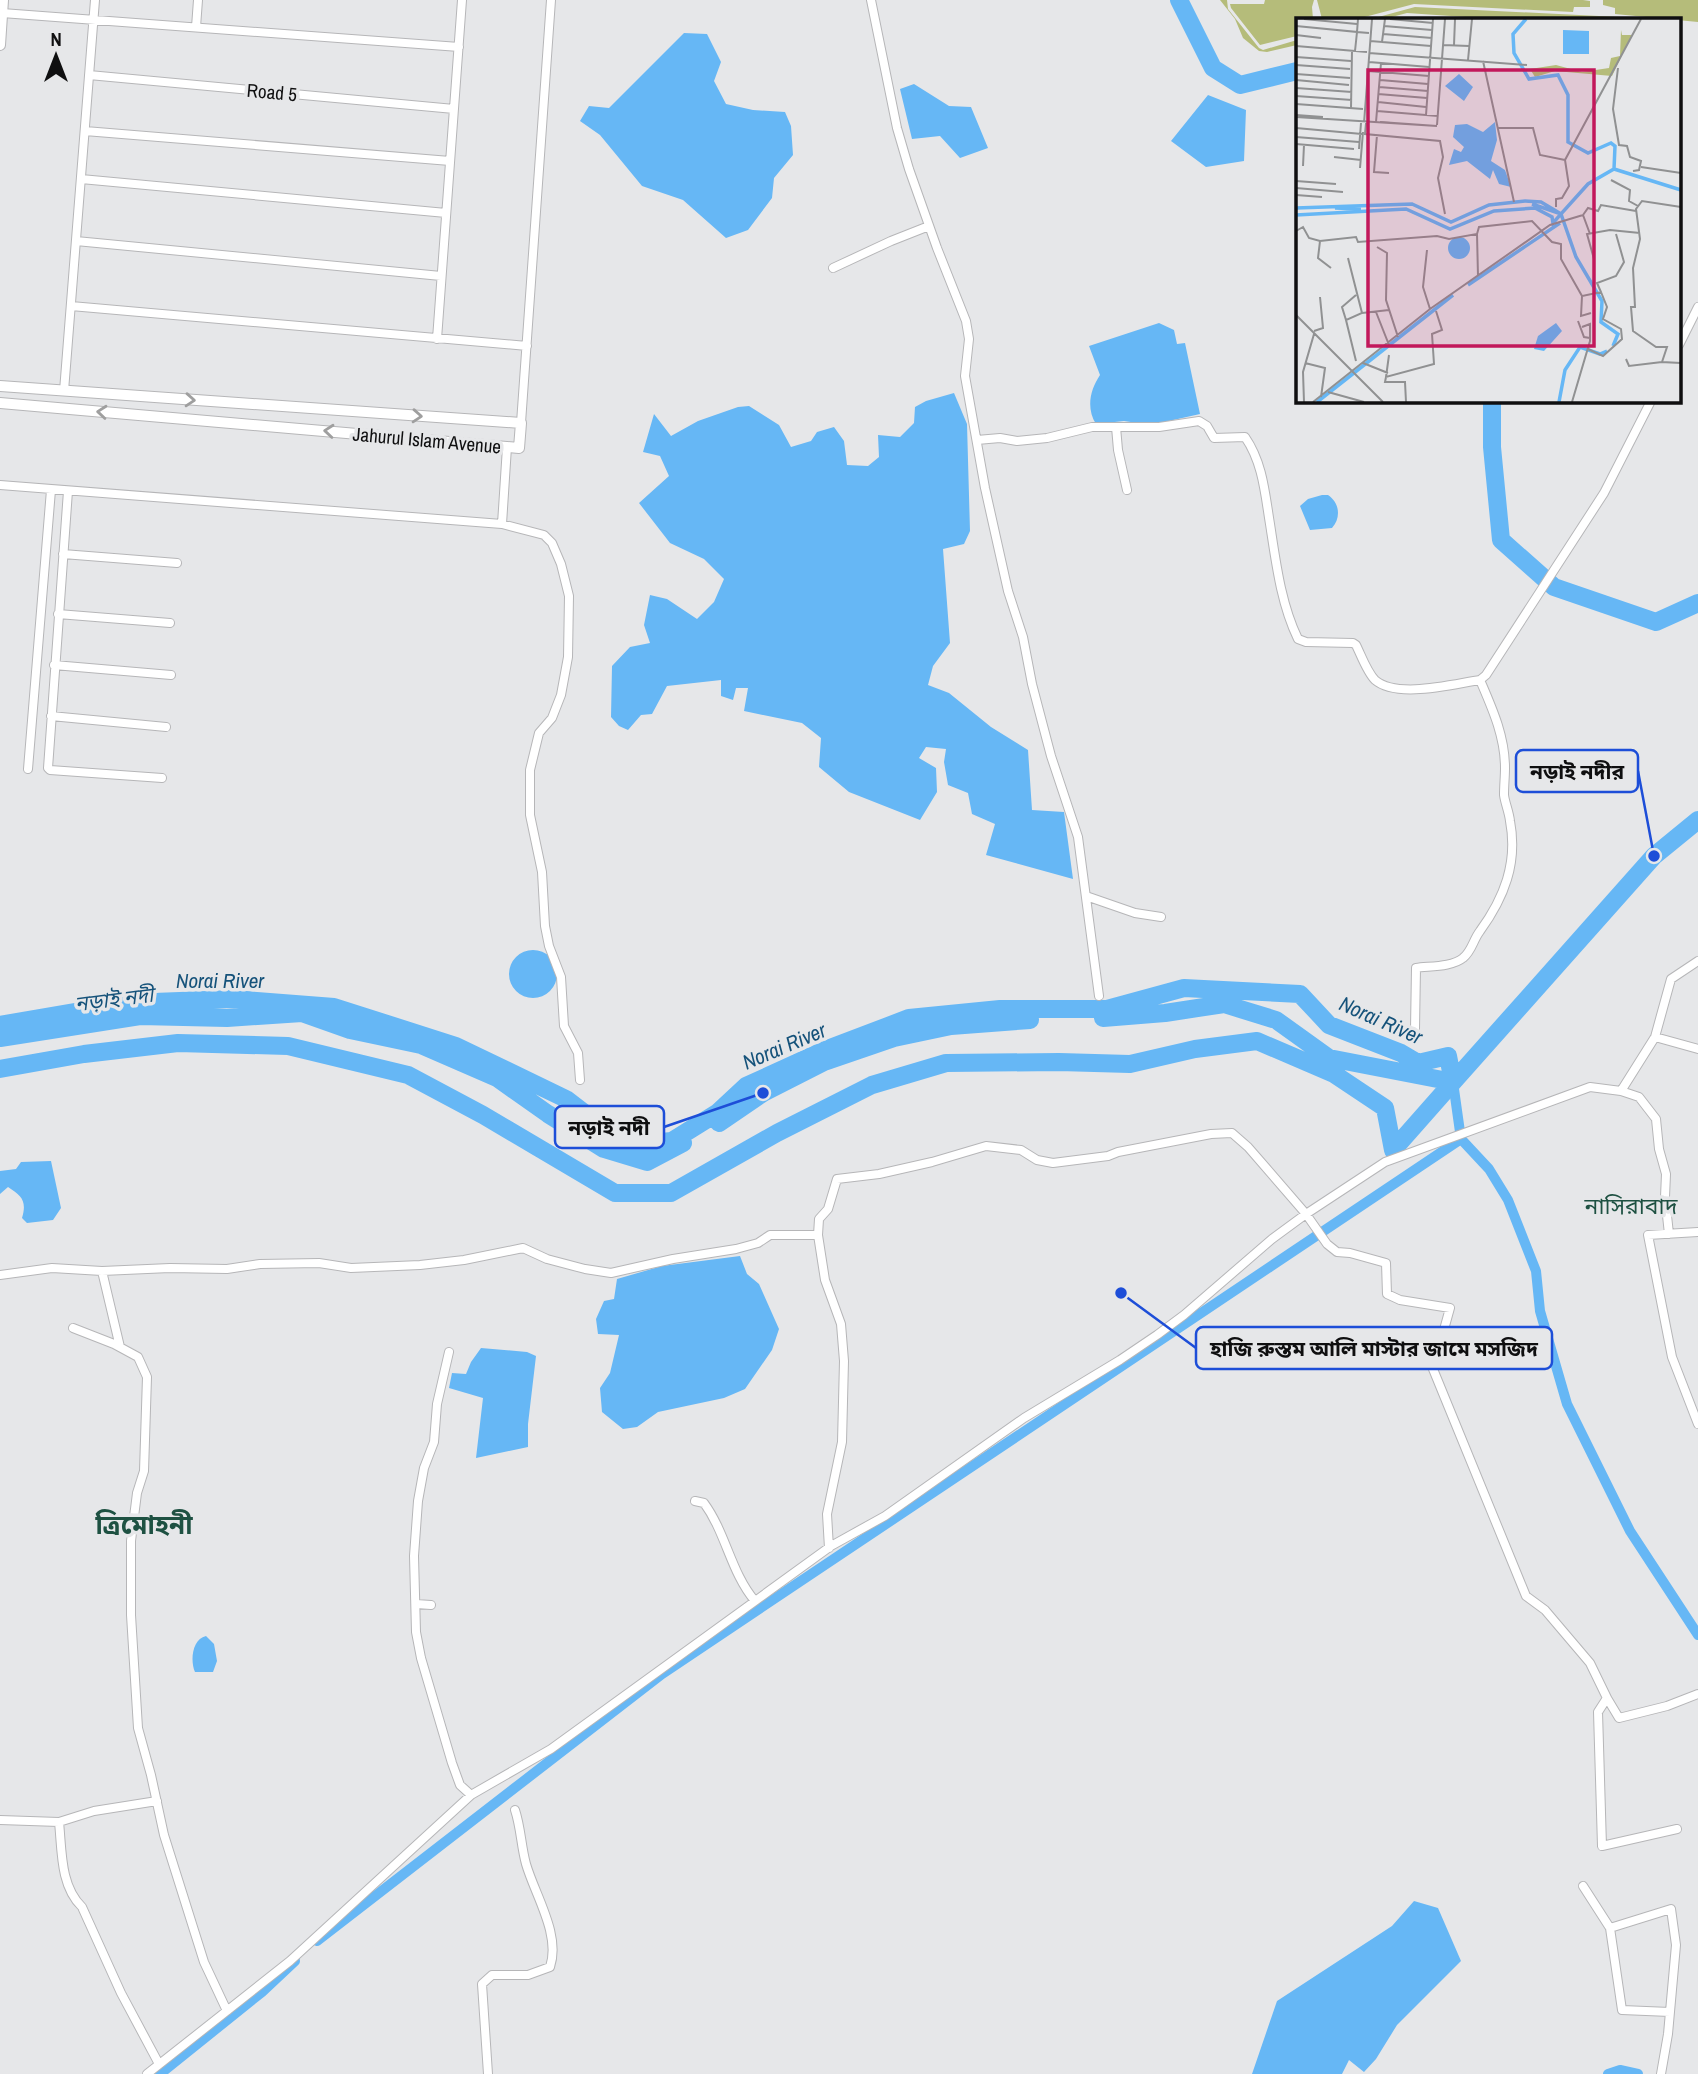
<svg xmlns="http://www.w3.org/2000/svg" width="1698" height="2074" font-family="'Archivo Narrow','Noto Sans Bengali',sans-serif">
	<rect width="100%" height="100%" fill="#e6e7e9"/>
	<path fill="#b5bc7a" d="M1220,0H1227L1228,9L1259,48L1263,50L1297,40V45L1267,52L1259,51L1243,38L1235,19Z
		M1265,0H1314L1312,7L1313,19H1297V36L1260,45L1231,8L1230,4H1264Z
		M1317,0H1583L1590,1V7H1574L1573,12L1414,4L1357,19H1322Z
		M1603,0H1698V22L1615,14V8L1603,5Z
		M1415,7L1619,17L1638,19H1495L1407,13L1384,19H1371Z"/>
	<path fill="#66b7f5" d="M684,33L707,34L721,62L714,81L726,104L753,110L785,112L791,126L793,155L774,178L772,198L748,230L726,238L683,200L642,186L600,135L580,121L589,106L609,108Z
		M914,84L949,106L971,107L988,148L960,158L940,136L912,139L900,89Z
		M1208,95L1246,110L1244,161L1206,167L1171,141Z
		M1159,323L1174,330L1177,344L1185,343L1200,414L1151,425L1124,421L1096,424C1086,408 1090,390 1100,375L1089,346Z
		M954,393L967,424L970,531L964,544L943,549L950,643L933,666L928,685L949,693L991,727L1028,750L1032,810L1064,812L1073,879L986,855L995,824L972,814L968,793L948,785L944,762L946,749L926,747L919,758L936,768L937,792L920,820L849,792L819,767L821,738L802,723L744,711L748,688H736L733,700L721,696V680L667,686L652,714L641,715L628,730L619,726L611,717L612,666L630,647L650,643L644,625L650,595L667,599L697,619L714,602L724,579L704,559L670,543L639,503L669,476L660,456L643,452L654,414L671,436L698,421L738,407L749,406L779,425L791,447L811,441L817,432L834,427L844,441L847,465L868,466L879,457L878,435L900,437L914,423L915,407L926,401Z
		M1322,495H1328C1340,503 1341,518 1332,528L1310,530L1300,506L1308,499Z
		M509 974a24 24 0 1 1 48 0a24 24 0 1 1-48 0Z
		M51,1161L61,1208L53,1220L27,1223L22,1218C27,1201 22,1196 8,1187L0,1194V1171L16,1169L21,1162Z
		M740,1256L747,1274L759,1284L779,1329L772,1350L745,1389L724,1398L658,1412L637,1427L623,1429L602,1412L600,1388L610,1373L619,1335L598,1334L596,1319L604,1301L614,1299L617,1279L662,1266Z
		M481,1348L527,1352L536,1356L528,1424V1447L476,1458L483,1398L449,1388L452,1373L466,1374L471,1362Z
		M206,1636L214,1644L217,1661L213,1672H195C190,1661 192,1639 206,1636Z
		M1414,1901L1438,1908L1461,1961L1397,2025L1376,2059L1364,2072L1349,2060L1342,2074H1252L1277,2001L1392,1926Z"/>
	<g fill="none" stroke-linecap="round" stroke-linejoin="round">
		<path stroke="#66b7f5" stroke-width="10" d="M1453,1082L1461,1139L1489,1169L1508,1200L1536,1271L1540,1311L1567,1404L1630,1531L1698,1635
			M317,1941L662,1674L1461,1139
			M160,2074L262,1992L295,1961
			M1608,2074L1620,2070L1638,2074"/>
		<path stroke="#66b7f5" stroke-width="18" d="M1179,0L1213,68L1240,85L1297,71
			M1492,401V447L1501,540L1554,587L1656,622L1698,603
			M1103,1018L1165,1013L1224,1004L1276,1020L1329,1058L1453,1082L1654,856L1698,820
			M0,1025L127,1003L233,999L334,1007L456,1046L566,1099L626,1145L672,1141L717,1113L746,1086L825,1050L909,1018L1000,1009H1107L1184,988L1300,994L1329,1025L1401,1053L1418,1063L1448,1056L1453,1082L1393,1150L1385,1108L1334,1074L1257,1041L1195,1049L1130,1064L1059,1062L946,1063L872,1085L777,1133L671,1193H615L483,1115L408,1075L288,1046L178,1043L84,1054L0,1069
			M0,1038L140,1016L227,1018L302,1013L350,1030L421,1045L497,1078L548,1114L604,1149L647,1162L683,1143
			M719,1123L763,1093L824,1062L894,1038L951,1026L1030,1020"/>
		<defs>
			<path id="minor" d="M871,0L897,128L909,169L937,248L966,321L969,339L965,376L985,488L1008,591L1023,637L1032,684L1051,756L1078,837L1099,996
				M2,13L459,47
				M196,27L198,0
				M89,75L454,109
				M85,131L450,161
				M81,179L446,213
				M76,241L441,276
				M833,268L891,241L929,226
				M71,306L527,346
				M437,339L462,0
				M1679,345L1698,307
				M64,391L95,0
				M521,423L551,0
				M1116,427L1118,450L1127,490
				M977,440L1000,438L1017,441L1047,438L1092,427H1159L1199,421L1207,426L1214,438L1245,437C1263,463 1265,494 1270,524C1276,563 1281,604 1298,639L1306,642L1353,643L1356,645C1361,655 1367,672 1375,680C1397,699 1453,684 1480,680
				M0,485L502,524L544,535L552,543L561,564L569,596L568,657L561,695L552,718L539,733L530,770V815L542,872L545,926L549,946L561,977L564,1026L578,1053L580,1080
				M68,491L48,768L50,770L162,778
				M502,524L507,447
				M63,554L177,563
				M58,614L170,623
				M54,665L171,675
				M51,716L166,727
				M28,769L51,490
				M1086,896L1135,913L1161,917
				M1415,1029L1416,968C1430,966 1452,967 1463,958C1472,951 1473,940 1480,931C1504,898 1518,863 1510,821C1509,812 1505,803 1504,795C1504,785 1505,777 1505,768C1505,736 1492,708 1480,680L1486,675L1604,493L1651,401
				M1655,1037L1671,979L1698,961
				M1621,1091L1655,1037L1698,1049
				M1698,1232L1648,1235L1672,1357L1698,1424
				M818,1235L825,1280L841,1324L844,1361L842,1442L827,1514L829,1548
				M102,1271L120,1347
				M0,1275L52,1268L102,1271L170,1268L227,1269L260,1264L319,1263L351,1268L420,1265L464,1260L523,1248L547,1259L585,1269L611,1273L673,1259L736,1249L758,1243L770,1235H818L819,1219L828,1209L837,1179L879,1174L932,1162L986,1146L1021,1150L1037,1160L1053,1163L1108,1156L1118,1152L1211,1134L1232,1133L1248,1147L1306,1214L1327,1244L1337,1252L1350,1253L1386,1263L1387,1294L1400,1300L1450,1308L1433,1369L1526,1596L1545,1610L1590,1663L1607,1698
				M73,1328L114,1344L138,1357L147,1377L144,1471L137,1493L131,1541V1615L138,1728L151,1775L164,1835L204,1962L227,2011
				M449,1352L437,1404L434,1442L424,1468L418,1501L414,1556L416,1632L421,1658L452,1763L460,1785L471,1795
				M695,1501L704,1503C726,1533 731,1573 755,1601
				M416,1604L431,1605
				M0,1820L59,1822L94,1811L157,1801
				M59,1822C62,1850 60,1886 82,1907L121,1993L159,2064
				M1677,1829L1602,1846L1598,1712L1607,1698L1619,1718L1667,1706L1698,1694
				M1583,1886L1610,1928L1622,2010L1670,2012
				M1610,1928L1671,1909L1676,1945L1668,2034L1661,2074
				M147,2074L290,1961L471,1795L551,1749L831,1546L885,1516L1024,1418L1120,1360L1157,1335L1184,1315L1272,1239L1306,1214L1385,1162L1590,1087L1621,1091L1639,1097L1656,1119L1659,1149L1666,1174L1665,1197L1669,1234
				M488,2074L482,1984L492,1975H528L550,1967C561,1935 535,1895 526,1864C521,1846 521,1828 515,1810"/>
			<path id="tertiary" d="M0,45L3,0
				M0,386L521,423L519,448L0,403"/>
		</defs>
		<use href="#minor" stroke="#b6b6b8" stroke-width="10"/>
		<use href="#tertiary" stroke="#b6b6b8" stroke-width="12"/>
		<use href="#minor" stroke="#fff" stroke-width="8"/>
		<use href="#tertiary" stroke="#fff" stroke-width="10"/>
	</g>
	<defs><path id="oneway-chevron" d="M-2-3.5L2.5 0L-2 3.5" fill="none" stroke-width="1.6" stroke-linecap="round" stroke-linejoin="round" transform="scale(1.75)"/></defs>
	<g stroke="#9f9f9f">
		<use href="#oneway-chevron" transform="translate(190 400) rotate(4)"/>
		<use href="#oneway-chevron" transform="translate(102 412) rotate(-175)"/>
		<use href="#oneway-chevron" transform="translate(417 416) rotate(4)"/>
		<use href="#oneway-chevron" transform="translate(329 431) rotate(-175)"/>
	</g>
	<g text-anchor="middle" dominant-baseline="central" stroke-width="7" stroke-linejoin="round" paint-order="stroke">
		<g font-size="19" fill="#0f0f10" stroke="#e6e7e9">
			<text transform="translate(272 92) rotate(5)">Road 5</text>
			<text transform="translate(427 440) rotate(5)">Jahurul Islam Avenue</text>
		</g>
		<g font-size="21" font-style="italic" fill="#15527a" stroke="#e6e7e9">
			<text x="220" y="980">Norai River</text>
			<text transform="translate(114 999) rotate(-7)">নড়াই নদী</text>
			<text transform="translate(1381 1020) rotate(24)">Norai River</text>
			<text transform="translate(784 1046) rotate(-23)">Norai River</text>
		</g>
		<g font-size="23" fill="#1e5142" stroke="#e6e7e9">
			<text x="1631" y="1205">নাসিরাবাদ</text>
		</g>
		<g font-size="26" font-weight="bold" fill="#1e5142" stroke="#e6e7e9">
			<text x="144" y="1524">ত্রিমোহনী</text>
		</g>
	</g>
	<g transform="translate(1296 18)">
		<rect width="385" height="385" fill="#e6e7e9"/>
		<path d="M325,12L326,17H336L316,58L259,53L239,59L234,51L260,47L286,54L313,50L315,40L324,38Z" fill="#b5bc7a"/>
		<path d="M267,12L293,13V36H267ZM163,56L177,69L168,83L149,68ZM199,104L201,122L195,143L209,152L215,169L203,166L197,152L194,161L171,143L153,147L158,131L165,134L168,129L157,119L159,107L171,106L187,114ZM152 230a11 11 0 1 1 22 0a11 11 0 1 1-22 0ZM260,305L266,313L248,333L238,331L242,318Z" fill="#66b7f5"/>
		<path fill="none" stroke="#66b7f5" stroke-width="3.5" d="M230,1L217,16L218,35L233,61L262,57L272,77V124L292,135L315,125L319,128L318,151M236,186L265,196L292,166L318,151L385,172M0,190L116,186L155,204L193,187L229,183L245,184L265,196L257,205L256,199L239,190L198,193L154,211L110,191L0,197M39,190L65,191M265,196L280,239L306,283L305,304L322,316L317,328M172,267L264,205M21,384L157,277M263,384L269,352L284,329L304,336L311,333"/>
		<path fill="none" stroke="#909192" stroke-width="2" d="M8,1L61,6M62,1L61,14L73,15M94,1L137,5M0,8L61,14L59,33M88,8L136,12M87,16L136,20M0,17L25,20M74,23L86,24L89,1M86,24L135,28M147,27L173,28M158,27L159,1M0,28L71,34M73,35L231,47M0,39L55,43M172,42L176,1M187,43L218,184M73,44L133,49M0,47L54,51M322,50L317,91L323,127L331,128L334,139L345,143L343,152L337,153M72,53L133,58M0,56L54,60M0,62L53,67M84,62L132,66M83,69L132,73M0,70L56,74M82,76L131,80M0,78L56,82M82,84L130,89M0,86L67,91M55,90L56,33M81,93L142,98M0,97L27,99M130,97L137,1M0,99L141,108M80,104L85,45M84,104L141,108M68,105L76,1M70,105L69,116L144,123L147,139L142,160L149,196M141,107L149,1M0,110L66,116M202,110H237L244,137L269,142M81,117L78,154L93,155M0,119L63,124M0,126L58,131M63,131L65,105M38,139L65,142M7,148L8,127M345,149L385,155M64,150L67,114M315,162L334,172L333,183L342,188M0,163L40,166M0,170L47,174M0,177L26,179M260,189V181L266,180L273,168L269,142L345,1M385,189L346,183L340,191L344,221L337,250L339,289H335L337,313L360,329H371L366,344L385,345M287,197L292,190L302,193L305,187L340,193M0,213L7,209L13,220L24,223L60,219L62,224L141,218L153,221L181,216L183,209L236,203L256,224L265,226V241L286,278M181,216L182,258M24,223L22,240L35,250M81,229L91,235L90,282L102,319M131,232L127,269L134,291M52,240L66,295L50,302L60,343M298,241L291,216L314,212L344,215M80,294L93,327M66,295L93,292M295,295L285,298L286,278L305,274L301,265L320,258L328,244L320,216M0,297L87,384M50,302L46,289L60,277M282,303L288,319L294,320M18,313L27,310L24,279M292,331L307,338L326,321L325,311L307,301L311,289L305,274M93,337L90,359L138,346L136,316L146,312L140,293M330,341L333,348L366,344M9,345L29,350L25,379M67,345L92,355M90,359L89,364H109L110,384M32,374L68,384M8,384L7,354L18,316M17,384L134,291L254,207L287,197L294,216M276,384L294,323V306L286,309"/>
		<path fill="#c2185b" fill-opacity="0.15" stroke="#c2185b" stroke-width="3.5" d="M72,52H298V328H72Z"/>
		<rect width="385" height="385" fill="none" stroke="#0f0f10" stroke-width="3.5"/>
	</g>
	<path fill="none" stroke="#1d4ed8" stroke-width="2.5" d="M1654 856L1638 771M763 1093L664 1127M1121 1293L1196 1348"/>
	<g fill="#1d4ed8" stroke="#e6e7e9" stroke-width="2.5">
		<circle cx="1654" cy="856" r="7"/>
		<circle cx="763" cy="1093" r="7"/>
		<circle cx="1121" cy="1293" r="7"/>
	</g>
	<g fill="#e6e7e9" stroke="#1d4ed8" stroke-width="2.5">
		<rect x="1516" y="750" width="122" height="42" rx="7"/>
		<rect x="555" y="1106" width="109" height="42" rx="7"/>
		<rect x="1196" y="1327" width="356" height="42" rx="7"/>
	</g>
	<g font-size="21" text-anchor="middle" font-weight="bold" fill="#0f0f10">
		<text x="1577" y="779">নড়াই নদীর</text>
		<text x="609" y="1135">নড়াই নদী</text>
		<text x="1374" y="1356">হাজি রুস্তম আলি মাস্টার জামে মসজিদ</text>
	</g>
	<g transform="translate(56 56)" stroke="#e6e7e9" stroke-width="5" paint-order="stroke">
	<path d="M0-5L12 26L0 18L-12 26Z" fill="#0f0f10"/>
	<text y="-10" font-size="19" font-weight="bold" text-anchor="middle" fill="#0f0f10">N</text>
	</g>
</svg>
